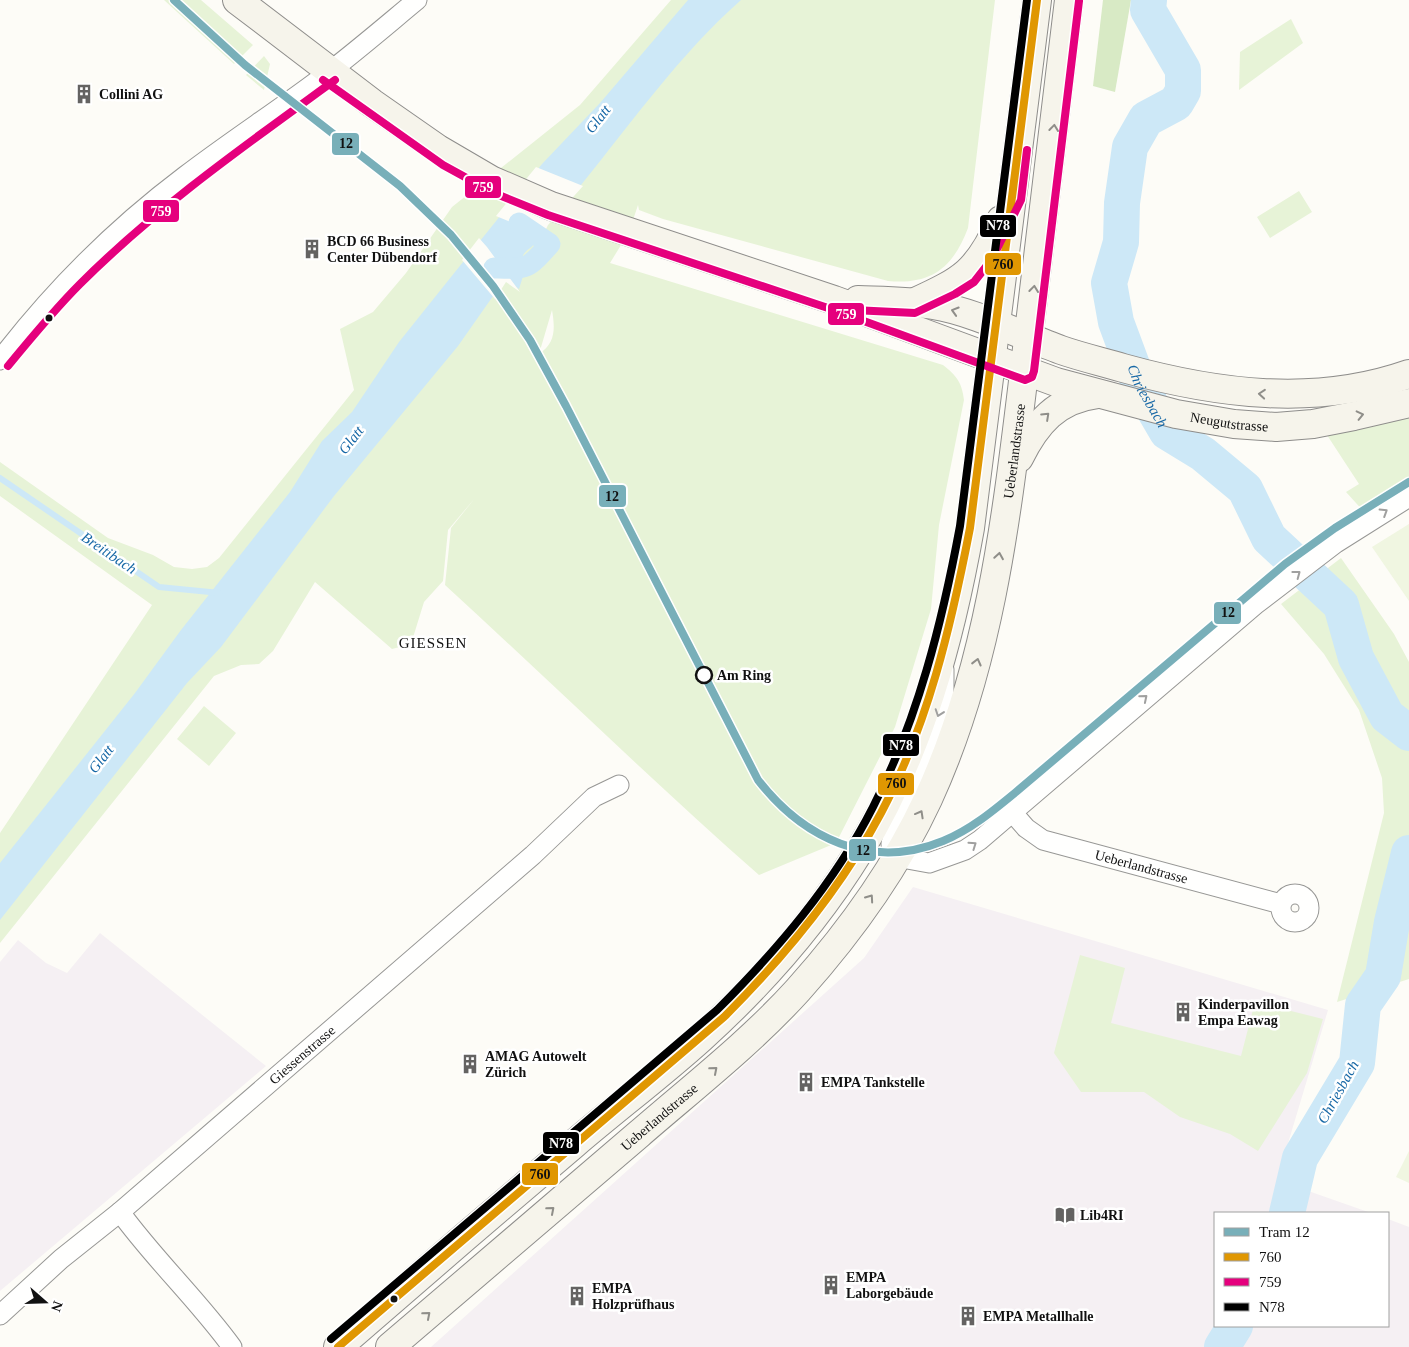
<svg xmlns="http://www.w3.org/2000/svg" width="1409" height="1347" font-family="Georgia,serif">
	<rect width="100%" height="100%" fill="#fdfcf7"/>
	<path fill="#f5f0f3" d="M913,887L1328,1010L1277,1180L1371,1213H1215V1326H1388V1219L1409,1227V1347H431L864,958Z
		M100,933L266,1066L0,1291V962L18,940L46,963L67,973Z"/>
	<path fill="#e7f3d7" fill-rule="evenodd" d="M164,0H201L253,45L234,64Z
		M671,0H995L968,228C953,268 931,285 888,281L663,219L639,210L638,205L629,232L610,263L943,365C957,376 962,383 964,400L939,525L931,609L895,727L836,843L759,875C652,781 550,681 445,585L451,528L475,498L448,530L443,581L424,602L411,644L392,649L315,582L273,651L259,664L241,665L214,676L0,943V833L152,605L0,496V462L108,538L153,555L174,567L192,569L207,567L219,558L354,390L340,329L373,312L406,273L452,207L580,105ZM552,310C555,328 556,343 539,354Z
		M1291,19L1303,43L1239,90L1240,52Z
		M264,56L270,64L264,90L246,75Z
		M1299,191L1312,212L1270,238L1257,217Z
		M1409,415V488L1366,514L1346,492L1359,484L1325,432Z
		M1341,558L1394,634L1409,662V979L1337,1002L1384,813L1382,778L1359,710L1324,654L1281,604Z
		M204,706L236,733L209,766L177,739Z
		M1080,955L1125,968L1111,1023L1241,1056L1255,1002L1323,1019L1307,1073L1258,1151L1230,1134L1180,1117L1144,1092H1081L1054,1053Z"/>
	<path fill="#d8eac5" d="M1103,0H1131L1115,92L1093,86Z"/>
	<path fill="#f0f6e1" d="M1409,524V601L1372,547Z
		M1409,1151V1183L1396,1177Z"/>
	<path fill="#cde8f7" d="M688,0H741C679,55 633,121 581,185C571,198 558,209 548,221C543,227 542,235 537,241C530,251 523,248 520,265L524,273L519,289L505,279L458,346L334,496L221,647L187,683L0,920V863L135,693L181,630L290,492L322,441L352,412L399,342L455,272L542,164L600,103Z"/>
	<path fill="#fdfcf7" d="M536,167L583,186L548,225L543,235L496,216Z
		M479,238L487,247L520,292L506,282L495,299L462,260Z"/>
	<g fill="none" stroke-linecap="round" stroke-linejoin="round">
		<path stroke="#cde8f7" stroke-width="6" d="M0,478L159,587L220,593"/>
		<path stroke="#cde8f7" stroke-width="21" d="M494,268C528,269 527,270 550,244L519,223"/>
		<g stroke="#cde8f7" stroke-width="36">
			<path id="s1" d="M1149,0L1148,10L1183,70V91L1176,103L1146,119L1130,147L1122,203L1121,242L1109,283L1116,322L1139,384L1167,432L1203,454L1245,489L1269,538L1341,605L1356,658L1387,716L1409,733"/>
			<path d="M1287,1213L1300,1158L1357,1063L1363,1005L1383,976L1392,922L1409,853"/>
			<path d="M1222,1347L1235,1326"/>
		</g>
		<defs>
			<g id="street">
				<path d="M0,360C52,292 116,228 185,176C232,140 282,108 329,72C359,49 388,24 417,0"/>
				<path d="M944,669V699L923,757L896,817L891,844L892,852L896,857L929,863L965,850L980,840L1255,605L1336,543L1409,497"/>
				<path id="s2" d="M1012,812L1026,828L1043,840L1281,904"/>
				<circle cx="1295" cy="908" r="14"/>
				<path d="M0,1315L61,1259L120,1212"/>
				<path id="s3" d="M232,1347C198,1300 154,1259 120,1212L533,855L594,797L619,785"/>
			</g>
			<g id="secondary">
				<path id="s4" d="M237,0L372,103L438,149L491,180L551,206L834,300L1056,382L1176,414L1234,424L1276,427L1313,424L1354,416L1409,403"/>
				<path d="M858,300C883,301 908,301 933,305C972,311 1023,336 1061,350C1081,357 1103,362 1123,368C1217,394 1315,407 1409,374"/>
				<path d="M913,303C963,280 978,272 1001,220"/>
				<path d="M1019,458C1036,423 1057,399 1097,394"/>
				<path d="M338,1347C416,1279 495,1211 574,1144C616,1108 660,1075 701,1038C762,983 817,920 860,850C920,752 950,640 970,528L1037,0"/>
				<path id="s5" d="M390,1347C473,1276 556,1205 639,1134C692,1088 751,1042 798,990C849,933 896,868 928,799C991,662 1007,512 1025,365C1040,243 1054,122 1069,0"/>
			</g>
		</defs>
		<use href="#street" stroke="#979795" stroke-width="21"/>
		<use href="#secondary" stroke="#8e8d8b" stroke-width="30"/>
		<use href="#street" stroke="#fffffe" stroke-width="19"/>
		<use href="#secondary" stroke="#f6f4eb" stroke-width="28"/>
		<defs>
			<path id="bus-1" d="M338,1347L724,1017C785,956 840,890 881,813C928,725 951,626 970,528L1037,0"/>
			<path id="bus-2" d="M323,80L443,165L494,193L548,215L831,309L1025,380L1032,377L1034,371L1079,1
				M853,310L915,313L955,294L974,282L992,259L1021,200L1027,150
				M8,366C31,338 54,310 80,284C157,207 247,144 335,80"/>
			<path id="bus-3" d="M331,1339L717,1010C777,950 834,884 873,807C918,719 942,623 960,526L1027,0"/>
		</defs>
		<use href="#bus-1" stroke="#fff" stroke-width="11"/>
		<use href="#bus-2" stroke="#fff" stroke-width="11"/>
		<use href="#bus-3" stroke="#fff" stroke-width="11"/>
		<use href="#bus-1" stroke="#e09702" stroke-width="8"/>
		<use href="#bus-2" stroke="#e5007d" stroke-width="8"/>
		<use href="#bus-3" stroke="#000" stroke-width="8"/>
		<defs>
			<path id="tram-1" d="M174,0L245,65L400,186L451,235L493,286L530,340L566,406L758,780C803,838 870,871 943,841C970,830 993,811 1016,792L1285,564L1335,528L1409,482"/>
		</defs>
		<use href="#tram-1" stroke="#fff" stroke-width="11"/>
		<use href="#tram-1" stroke="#78afb9" stroke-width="8"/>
	</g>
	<defs><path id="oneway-chevron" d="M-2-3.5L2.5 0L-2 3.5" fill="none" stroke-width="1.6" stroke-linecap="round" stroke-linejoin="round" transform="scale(1.25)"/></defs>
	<g stroke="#8f8e89">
		<use href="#oneway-chevron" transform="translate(1054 128) rotate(-83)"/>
		<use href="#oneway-chevron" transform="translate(1034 289) rotate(-83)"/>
		<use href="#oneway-chevron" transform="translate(955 311) rotate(-163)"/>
		<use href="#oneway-chevron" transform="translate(1262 394) rotate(-175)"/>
		<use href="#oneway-chevron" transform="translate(1360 415) rotate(-13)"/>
		<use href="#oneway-chevron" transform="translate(1046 416) rotate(-43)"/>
		<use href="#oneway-chevron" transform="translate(999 556) rotate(-81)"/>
		<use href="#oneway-chevron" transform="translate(977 662) rotate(-76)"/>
		<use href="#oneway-chevron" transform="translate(920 814) rotate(-61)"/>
		<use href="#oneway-chevron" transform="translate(870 898) rotate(-55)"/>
		<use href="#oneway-chevron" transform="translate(714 1070) rotate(-41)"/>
		<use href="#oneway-chevron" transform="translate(551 1210) rotate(-41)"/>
		<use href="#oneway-chevron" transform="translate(427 1315) rotate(-41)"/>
	</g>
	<g stroke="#a0a09f">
		<use href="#oneway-chevron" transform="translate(1384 512) rotate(-32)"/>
		<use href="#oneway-chevron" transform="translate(1297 574) rotate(-37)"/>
		<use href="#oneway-chevron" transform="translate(1144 698) rotate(-40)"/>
		<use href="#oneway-chevron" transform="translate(939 713) rotate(109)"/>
		<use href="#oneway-chevron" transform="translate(973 845) rotate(-35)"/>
	</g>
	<defs>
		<symbol id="building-bare" viewBox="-9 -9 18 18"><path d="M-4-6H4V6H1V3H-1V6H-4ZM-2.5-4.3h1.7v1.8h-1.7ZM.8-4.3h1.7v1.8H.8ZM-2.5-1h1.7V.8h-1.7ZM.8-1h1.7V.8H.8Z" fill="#646362" stroke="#fff" stroke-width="2.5" paint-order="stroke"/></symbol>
		<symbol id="library-bare" viewBox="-9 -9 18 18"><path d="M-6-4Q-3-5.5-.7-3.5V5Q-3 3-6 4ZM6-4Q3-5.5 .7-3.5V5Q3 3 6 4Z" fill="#646362" stroke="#fff" stroke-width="2.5" paint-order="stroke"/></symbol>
	</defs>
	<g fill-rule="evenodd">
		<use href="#building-bare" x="70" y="80" width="28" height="28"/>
		<use href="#building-bare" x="298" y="235" width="28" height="28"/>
		<use href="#building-bare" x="1169" y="998" width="28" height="28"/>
		<use href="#building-bare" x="456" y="1050" width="28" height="28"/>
		<use href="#building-bare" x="792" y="1068" width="28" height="28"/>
		<use href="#library-bare" x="1051" y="1201" width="28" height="28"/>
		<use href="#building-bare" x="817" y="1271" width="28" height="28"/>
		<use href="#building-bare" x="563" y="1282" width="28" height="28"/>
		<use href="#building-bare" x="954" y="1302" width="28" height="28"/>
	</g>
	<g fill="#111" stroke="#fff" stroke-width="2">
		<circle cx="49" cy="318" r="4.5"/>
		<circle cx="394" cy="1299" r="4.5"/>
	</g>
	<circle fill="#fff" stroke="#111" stroke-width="2.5" cx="704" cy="675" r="8"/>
	<g text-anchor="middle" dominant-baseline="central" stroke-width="5" stroke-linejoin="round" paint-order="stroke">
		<g font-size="14" font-weight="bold" fill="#111" stroke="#fff" text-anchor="start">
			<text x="99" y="94">Collini AG</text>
			<text x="327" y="241">BCD 66 Business<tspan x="327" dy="16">Center Dübendorf</tspan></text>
			<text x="1198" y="1004">Kinderpavillon<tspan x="1198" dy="16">Empa Eawag</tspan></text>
			<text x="485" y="1056">AMAG Autowelt<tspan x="485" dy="16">Zürich</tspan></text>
			<text x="821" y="1082">EMPA Tankstelle</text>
			<text x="1080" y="1215">Lib4RI</text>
			<text x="846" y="1277">EMPA<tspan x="846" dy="16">Laborgebäude</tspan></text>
			<text x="592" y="1288">EMPA<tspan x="592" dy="16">Holzprüfhaus</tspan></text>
			<text x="983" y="1316">EMPA Metallhalle</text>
		</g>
		<g font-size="14" fill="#111" stroke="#fff">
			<text stroke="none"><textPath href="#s4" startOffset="1090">Neugutstrasse</textPath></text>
			<text stroke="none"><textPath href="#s5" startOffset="1134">Ueberlandstrasse</textPath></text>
			<text stroke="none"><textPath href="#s2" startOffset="144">Ueberlandstrasse</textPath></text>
			<text stroke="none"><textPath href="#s3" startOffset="416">Giessenstrasse</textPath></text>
			<text stroke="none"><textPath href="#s5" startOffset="354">Ueberlandstrasse</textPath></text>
		</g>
		<g font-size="14" font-weight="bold" fill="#111" stroke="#fff" text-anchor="start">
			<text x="717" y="675">Am Ring</text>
		</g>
		<g font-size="15" font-style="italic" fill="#1768a6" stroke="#fff">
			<text transform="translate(598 119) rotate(-52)">Glatt</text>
			<text stroke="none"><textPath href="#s1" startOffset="439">Chriesbach</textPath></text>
			<text transform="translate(351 440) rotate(-52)">Glatt</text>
			<text transform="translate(109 553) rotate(34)">Breitibach</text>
			<text transform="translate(101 759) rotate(-52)">Glatt</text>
			<text transform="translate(1338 1092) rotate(-61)">Chriesbach</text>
		</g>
		<g font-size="15" letter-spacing="1" fill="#111" stroke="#fff">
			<text x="433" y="643">GIESSEN</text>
		</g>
	</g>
	<g stroke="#fff" stroke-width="2">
		<rect x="331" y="132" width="29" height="24" rx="5" fill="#78afb9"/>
		<rect x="464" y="175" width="38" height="24" rx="5" fill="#e5007d"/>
		<rect x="142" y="199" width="38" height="24" rx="5" fill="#e5007d"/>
		<rect x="979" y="214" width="38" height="24" rx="5" fill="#000"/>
		<rect x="984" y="252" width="38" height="24" rx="5" fill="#e09702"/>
		<rect x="827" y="302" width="38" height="24" rx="5" fill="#e5007d"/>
		<rect x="598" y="484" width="29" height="24" rx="5" fill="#78afb9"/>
		<rect x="1213" y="601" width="29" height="24" rx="5" fill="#78afb9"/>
		<rect x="882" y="733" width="38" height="24" rx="5" fill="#000"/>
		<rect x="877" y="772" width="38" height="24" rx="5" fill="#e09702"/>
		<rect x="848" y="838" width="29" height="24" rx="5" fill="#78afb9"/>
		<rect x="542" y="1131" width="38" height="24" rx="5" fill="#000"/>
		<rect x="521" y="1162" width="38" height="24" rx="5" fill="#e09702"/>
	</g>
	<g font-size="14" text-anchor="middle" font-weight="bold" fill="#fff">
		<text x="483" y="192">759</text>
		<text x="161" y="216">759</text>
		<text x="998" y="230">N78</text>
		<text x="846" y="319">759</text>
		<text x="901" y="750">N78</text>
		<text x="561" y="1148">N78</text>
	</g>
	<g font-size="14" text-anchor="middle" font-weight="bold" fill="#111">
		<text x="346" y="148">12</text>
		<text x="1003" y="269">760</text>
		<text x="612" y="501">12</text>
		<text x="1228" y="617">12</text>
		<text x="896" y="788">760</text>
		<text x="863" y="855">12</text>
		<text x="540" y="1179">760</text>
	</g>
	<rect x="1214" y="1212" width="175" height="115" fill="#ffffff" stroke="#a0a0a0"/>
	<rect x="1224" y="1228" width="25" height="8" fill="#78afb9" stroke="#a0a0a0"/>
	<text x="1259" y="1237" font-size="15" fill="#111111">Tram 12</text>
	<rect x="1224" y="1253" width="25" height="8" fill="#e09702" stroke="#a0a0a0"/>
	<text x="1259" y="1262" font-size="15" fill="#111111">760</text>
	<rect x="1224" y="1278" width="25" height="8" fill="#e5007d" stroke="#a0a0a0"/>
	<text x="1259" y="1287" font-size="15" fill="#111111">759</text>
	<rect x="1224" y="1303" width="25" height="8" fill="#000000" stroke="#a0a0a0"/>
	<text x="1259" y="1312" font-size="15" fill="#111111">N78</text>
	<g transform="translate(45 1302) rotate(110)" stroke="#ffffff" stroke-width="4" paint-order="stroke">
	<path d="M0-4L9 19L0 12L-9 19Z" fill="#111111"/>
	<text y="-8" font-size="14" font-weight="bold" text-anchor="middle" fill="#111111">N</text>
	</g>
</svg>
